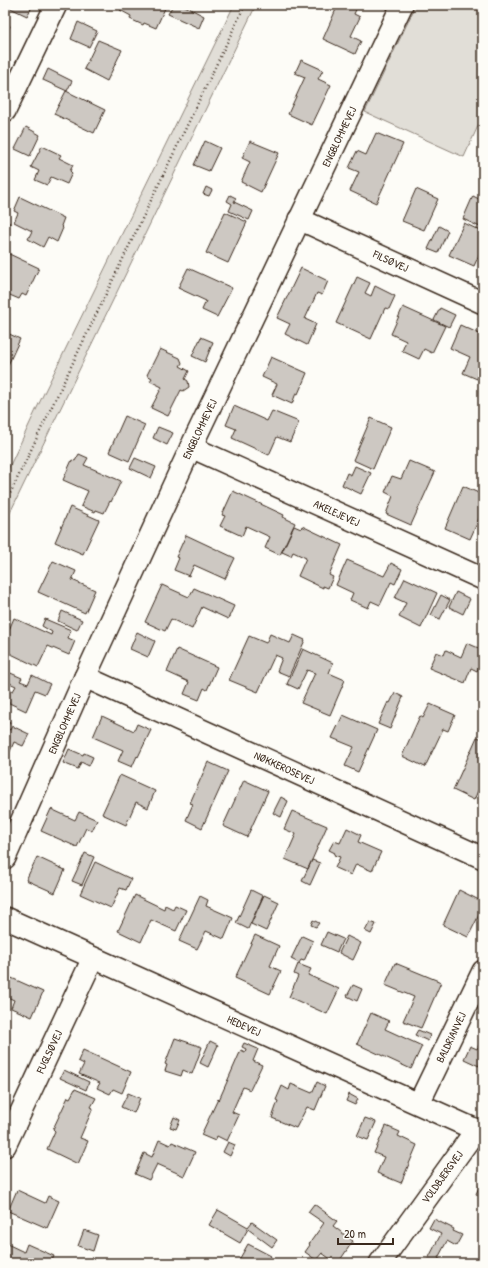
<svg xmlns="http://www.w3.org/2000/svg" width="488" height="1268" font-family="'Patrick Hand',sans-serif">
	<rect width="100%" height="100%" fill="#fdfcf7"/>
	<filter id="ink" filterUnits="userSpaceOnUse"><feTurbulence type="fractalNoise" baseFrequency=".025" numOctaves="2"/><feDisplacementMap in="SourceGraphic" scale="8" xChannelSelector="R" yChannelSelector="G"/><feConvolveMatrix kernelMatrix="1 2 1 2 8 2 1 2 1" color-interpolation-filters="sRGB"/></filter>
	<g filter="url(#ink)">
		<path fill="#e1ded7" stroke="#8e847a" d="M234,5H256L5,523V476L44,393Z
			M416,5H483V115L464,157L365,112Z"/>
		<path fill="#cdc8c2" stroke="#3b2a1e" d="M7,5H33L27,16L6,6Z
			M123,5H164L166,6L156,28L144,23L143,25L130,19L131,16L120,10Z
			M173,5H183L204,16L199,28L168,14Z
			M332,5H358L354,14L360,17L351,36L361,41L355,54L323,39L337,7Z
			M78,22L97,31L89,47L71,39Z
			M5,23L10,26L5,36Z
			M98,40L122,50L107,81L84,69Z
			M301,60L323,70L318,79L331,85L312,125L288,114L305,77L295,73Z
			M48,69L72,81L67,91L43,80Z
			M66,91L105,110L94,133L54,114Z
			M26,127L40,135L30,156L15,149Z
			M376,133L403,144L376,203L350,191L359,172L349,168L357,151L366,155Z
			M205,141L220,148L209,171L194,165Z
			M250,141L279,153L261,192L241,182L250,162L242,158Z
			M42,146L61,155L59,158L73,165L70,171L72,173L67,184L51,177L47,185L35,180L39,171L31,167Z
			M206,187L212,190L209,196L203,194Z
			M416,189L438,199L424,230L402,221Z
			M230,195L236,198L234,202L253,211L249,220L229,211L232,204L227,201Z
			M473,196L483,201V219L480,227L463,219Z
			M20,197L64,218L61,226L63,228L57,242L48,237L43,247L28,239L32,231L14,222L18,213L14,211Z
			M225,212L247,222L228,263L206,253Z
			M5,221L10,223L5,232Z
			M464,223L483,232V246L474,266L449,255Z
			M439,226L448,231L438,253L428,249Z
			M5,252L39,268L26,296L22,294L19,299L5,293L6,282L5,281Z
			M188,268L232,288L217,317L202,310L206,301L178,288Z
			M301,268L328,281L322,295L317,293L305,319L316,324L307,345L285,334L290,324L277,318Z
			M357,277L370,283L365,293L371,296L375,286L395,296L389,309L385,308L371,339L336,323Z
			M403,307L445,326L432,353L424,349L419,359L402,351L406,341L391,334Z
			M440,308L455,315L449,327L434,320Z
			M460,325L480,334L483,328V367L477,379L463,373L470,357L450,348Z
			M5,332L20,339L7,367L5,366Z
			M201,337L213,342L205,362L192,356Z
			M160,349L180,358L182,363L180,366L189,371L185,379L188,381L189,387L183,391L181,390L168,416L151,408L162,387L150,381L152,378L147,375Z
			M271,357L307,373L298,394L296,393L292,404L272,395L277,384L262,377Z
			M234,406L267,421L272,411L299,422L290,442L277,437L269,455L232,438L236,429L226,425Z
			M125,416L145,425L129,461L109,452Z
			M371,418L391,427L373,469L353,460Z
			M158,427L173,433L167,445L153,438Z
			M79,454L88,458L84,465L121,481L111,502L110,501L104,513L96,510L95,512L81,506L88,491L63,480L72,460L75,461Z
			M135,458L156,467L151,478L130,468Z
			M409,461L435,472L411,525L386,514L393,496L385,492L392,476L401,479Z
			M355,466L371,473L361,494L342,485L347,473L351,475Z
			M463,486L483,495V510L470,539L445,528Z
			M233,491L284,515L283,517L295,523L280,555L265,548L270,537L246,526L242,536L220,526L225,516L222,515Z
			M70,507L99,520L83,554L55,542Z
			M294,526L301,529L302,526L342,545L329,575L333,577L328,588L323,586V588L298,576L306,558L293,552L291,556L282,552Z
			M186,535L235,558L225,579L194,565L189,576L174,570L179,558L176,557Z
			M347,560L384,576L391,563L402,569L395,584L391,582L380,605L371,601L368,608L350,600L353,593L336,585Z
			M53,561L76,571L72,580L95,590L85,613L38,592Z
			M405,578L437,593L421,628L399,617L406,603L395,598Z
			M162,585L189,597L194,588L234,606L228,619L202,607L192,629L171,619L165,631L145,622Z
			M456,592L470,599L463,614L449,607Z
			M441,595L450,600L440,619L431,615Z
			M62,611L82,620L77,630L58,621Z
			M14,618L51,635L52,632L42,626L45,619L71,630L68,638L75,641L69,655L48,646L38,667L5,651V639Z
			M137,632L155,641L148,657L130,649Z
			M270,634L290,643L294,635L305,640L289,676L277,671L282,658L275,655L258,692L229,680L249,636L266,643Z
			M467,643L483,650V658L477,671L471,668L465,683L429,668L436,652L444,655L446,650L461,657Z
			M177,649L217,667L207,690L204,688L199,700L184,694L189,682L167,672Z
			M303,649L333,663L329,673L345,680L330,715L301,703L315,673L307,670L298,689L287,684Z
			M6,671L22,678L20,681L28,684L32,675L50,684L45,694L35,690L26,711L5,701V687L13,691L16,686L5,681Z
			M395,693L403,697L390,729L378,724L388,702L390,703Z
			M430,704L455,715L448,731L443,729L425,767L402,756L420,716L423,718Z
			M343,715L377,730L358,772L345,766L354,747L332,738Z
			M102,716L134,731L137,724L151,730L138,757L137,756L132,767L118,761L123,750L93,737Z
			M5,719L10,722L7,728L10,730L12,726L29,734L23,746L14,742L5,763Z
			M477,737L483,739V779L474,800L453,790Z
			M69,749L83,755L84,753L93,757L89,766L81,762L78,769L63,763Z
			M208,762L228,771L202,828L186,820L193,804L190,803Z
			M120,775L155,791L148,808L136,802L126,825L102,814Z
			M244,780L268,791L247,837L223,826Z
			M281,797L288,801L281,817L273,813Z
			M51,809L75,820L79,812L97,820L92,831L86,828L77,847L41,831Z
			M292,811L327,826L308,869L285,859L296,834L284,829Z
			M347,828L361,835L358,842L381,852L372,871L356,864L351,875L335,868L340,857L334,855L335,853L329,850L334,841L340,843Z
			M85,853L94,857L82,885L72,881Z
			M37,857L65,870L55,893L26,880Z
			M312,860L320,863L310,885L302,881Z
			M95,862L131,879L126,890L120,888L111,908L80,894Z
			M251,890L263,896L248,929L236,923Z
			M459,890L483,902V907L468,937L443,925Z
			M135,895L164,909L165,905L173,909L175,905L186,910L176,931L151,920L141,942L118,931Z
			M264,895L279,902L266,931L251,924Z
			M200,896L208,900L206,906L233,918L224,939L206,931L197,949L179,941Z
			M313,920L319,923L316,927L311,925Z
			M370,922L376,924L371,934L365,931Z
			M327,932L343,939L337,952L321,945Z
			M255,935L279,946L270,966L281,971L270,994L235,978Z
			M302,936L313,941L304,961L301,960L299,963L291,959Z
			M347,936L361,943L353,960L339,953Z
			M395,963L441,982L421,1028L403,1021L414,997L385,985Z
			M298,964L311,969L308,975L339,989L327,1014L289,997L298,976L294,974Z
			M5,968L9,970L7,976L43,992L32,1017L11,1008L14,1000L5,996Z
			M353,985L362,989L357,1001L347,996Z
			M371,1013L389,1021L385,1029L422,1046L411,1069L357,1044Z
			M418,1030L430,1035L428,1041L415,1035Z
			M175,1038L202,1047L192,1074L183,1070L181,1076L165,1071L167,1065L165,1064Z
			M482,1039H483V1057L479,1066L464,1059L470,1046L477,1049Z
			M210,1041L218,1045L208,1067L200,1063Z
			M244,1043L258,1049L253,1061L262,1065L250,1090L243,1087L232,1112L239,1115L227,1141L217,1136L215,1141L201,1135L218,1099L219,1100L241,1050L245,1052L246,1049L242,1047Z
			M83,1050L131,1072L122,1093L113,1089L110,1094L97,1088L100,1083L79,1074L84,1064L78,1061Z
			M64,1070L89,1082L86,1090L60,1078Z
			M317,1082L325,1086L315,1110L307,1107L296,1128L272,1118L278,1101L276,1100L282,1086L289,1090L291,1084L312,1093Z
			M75,1089L96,1098L91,1107L93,1108L80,1138L88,1141L78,1164L47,1149L55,1131L53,1129L68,1097L70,1098Z
			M128,1093L140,1098L134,1113L121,1107Z
			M349,1094L358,1099L355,1105L346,1101Z
			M174,1117L180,1120L176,1129L170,1127Z
			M365,1118L376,1122L368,1140L357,1136Z
			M386,1126L400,1132L398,1136L417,1145L401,1183L377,1173L384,1157L374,1153Z
			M159,1140L170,1145L172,1142L195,1152L184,1176L157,1164L149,1180L135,1174L144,1153L152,1157Z
			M228,1142L235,1145L230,1156L223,1152Z
			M483,1178V1198L476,1194Z
			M17,1190L45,1203L48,1196L59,1201L47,1228L8,1211Z
			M314,1204L337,1221L333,1226L353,1241L338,1263H336L322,1253L316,1260L305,1252L310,1245L309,1244L324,1223L308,1212Z
			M218,1210L248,1227L252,1222L277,1240L272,1247L248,1229L240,1243L209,1225Z
			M434,1219L454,1229L453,1231L462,1235L456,1246L447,1241L438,1258L441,1260L439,1263H426L441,1234L429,1228Z
			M84,1230L98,1235L93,1251L78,1246Z
			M5,1243L24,1252L27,1244L54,1256L51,1263H41L34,1260L32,1263H5Z
			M248,1244L271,1256L267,1263H244L239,1260Z"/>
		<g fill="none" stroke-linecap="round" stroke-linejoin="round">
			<defs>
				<g id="street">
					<path d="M5,111L56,5"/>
					<path id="s1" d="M299,219L483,303"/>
					<path id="s2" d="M191,447L483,579"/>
					<path id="s3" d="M85,677L483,858"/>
					<path id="s4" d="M5,858L85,677L191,447L402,5"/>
					<path id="s5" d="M5,918L483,1133"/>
					<path id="s6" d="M419,1103L483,971"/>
					<path id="s7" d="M5,1146L93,958"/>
					<path id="s8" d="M380,1263L476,1130"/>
				</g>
			</defs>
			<use href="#street" stroke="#3b2a1e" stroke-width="24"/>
			<path stroke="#3b2a1e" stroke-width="2.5" stroke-dasharray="1 3" stroke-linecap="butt" d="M5,504L245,5"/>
			<use href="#street" stroke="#fdfcf7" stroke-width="21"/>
		</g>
	</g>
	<g text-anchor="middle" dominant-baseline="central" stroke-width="4" stroke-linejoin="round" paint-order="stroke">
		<g font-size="11" fill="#3b2a1e" stroke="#fdfcf7">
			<text stroke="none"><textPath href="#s4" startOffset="795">ENGBLOMMEVEJ</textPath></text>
			<text stroke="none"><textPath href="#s1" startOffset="101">FILSØVEJ</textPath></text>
			<text stroke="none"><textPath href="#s4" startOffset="471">ENGBLOMMEVEJ</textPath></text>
			<text stroke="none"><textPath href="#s2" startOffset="160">AKELEJEVEJ</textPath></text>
			<text stroke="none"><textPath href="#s4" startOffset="147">ENGBLOMMEVEJ</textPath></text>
			<text stroke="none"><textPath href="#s3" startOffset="219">NØKKEROSEVEJ</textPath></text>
			<text stroke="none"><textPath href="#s5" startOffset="262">HEDEVEJ</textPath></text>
			<text stroke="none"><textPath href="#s6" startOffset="73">BALDRIANVEJ</textPath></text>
			<text stroke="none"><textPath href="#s7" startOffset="104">FUGLSØVEJ</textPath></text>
			<text stroke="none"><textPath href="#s8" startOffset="106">VOLDBJERGVEJ</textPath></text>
		</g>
	</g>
	<rect width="488" height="1268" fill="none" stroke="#fdfcf7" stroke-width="20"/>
	<rect x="10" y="10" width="468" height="1248" fill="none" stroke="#3b2a1e" stroke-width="1.5" filter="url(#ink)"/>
	<path d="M338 1238v6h55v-6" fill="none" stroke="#3b2a1e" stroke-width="2"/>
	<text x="344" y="1238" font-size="12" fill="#3b2a1e" stroke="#fdfcf7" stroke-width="3" paint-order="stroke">20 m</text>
</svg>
